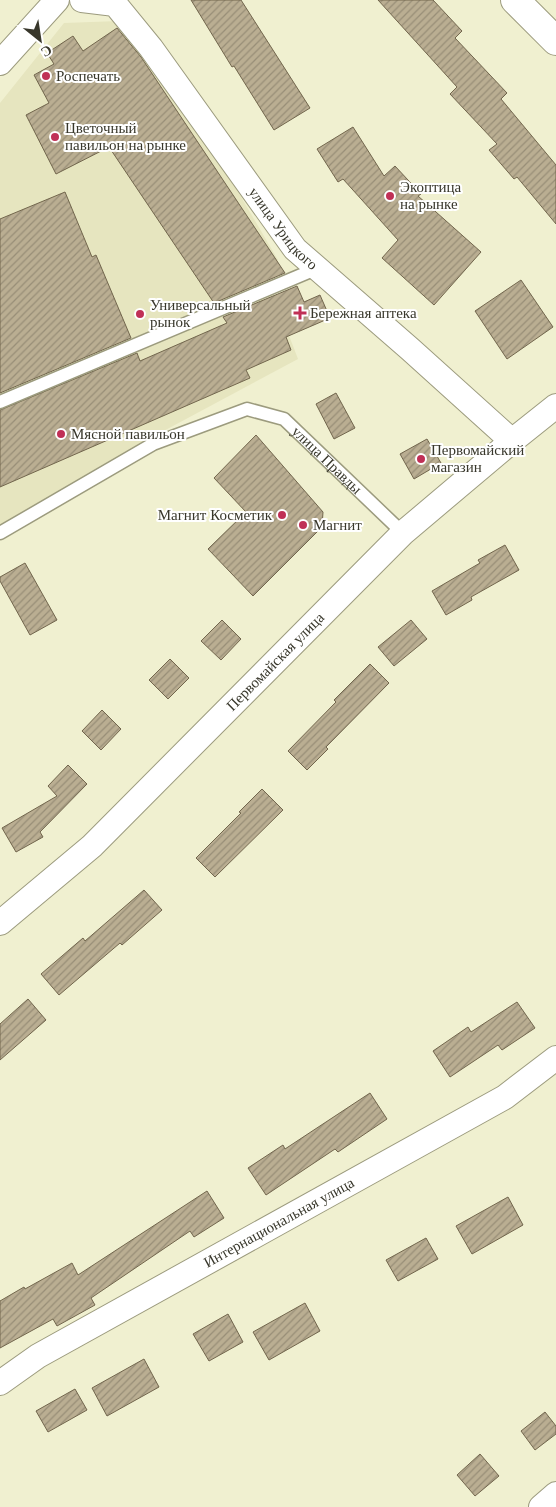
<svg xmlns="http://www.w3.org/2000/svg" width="556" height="1507" font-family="Georgia,serif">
	<defs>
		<pattern id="building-hatch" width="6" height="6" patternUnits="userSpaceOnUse" patternTransform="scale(1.25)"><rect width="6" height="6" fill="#baae92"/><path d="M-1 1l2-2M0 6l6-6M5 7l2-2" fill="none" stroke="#988e77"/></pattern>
	</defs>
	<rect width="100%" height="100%" fill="#f0f0d0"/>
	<path fill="#e6e5bf" d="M119,21L193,115L278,260L264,270L298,359L145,441L0,525V103L64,23Z"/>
	<path fill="url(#building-hatch)" stroke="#72664d" d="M191,0H241L310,108L274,130L234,66L232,67Z
		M378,0H433L462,31L455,38L507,93L501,99L556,165V224L517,177L514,179L489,150L497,144L450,94L457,87Z
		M117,28L141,57L285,273L214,303L109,147L56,174L26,115L49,103L34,75L54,64L47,53L73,36L83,51Z
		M353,127L384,176L395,166L421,194L418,196L481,252L434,305L382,258L398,240L343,179L338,182L317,149Z
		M65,192L92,257L96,255L131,338L0,393V219Z
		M521,280L553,327L507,359L475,311Z
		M297,286L304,302L320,295L330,318L286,337L291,350L246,370L250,378L0,487V410L137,353L140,361L227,323L223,317Z
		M336,393L355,428L334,439L316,404Z
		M256,435L323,512L322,527L253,596L208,549L246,512L214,478Z
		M427,439L441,463L414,479L400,454Z
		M505,545L519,570L471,597L472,600L446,615L432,591L480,563L478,560Z
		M25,563L57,620L30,635L0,581V577Z
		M222,620L241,639L221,660L201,641Z
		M411,620L427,639L394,666L378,647Z
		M170,659L189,678L168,699L149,680Z
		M370,664L389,683L326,747L328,749L307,770L288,751L336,702L334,700Z
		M102,710L121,729L101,750L82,731Z
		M68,765L87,784L40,832L43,837L16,852L2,828L57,796L48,786Z
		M262,789L283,810L215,877L196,858L241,813L239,812Z
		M144,890L162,910L122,945L120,943L59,995L41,974L83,938L85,941Z
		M28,999L46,1020L0,1060V1024Z
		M517,1002L535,1028L502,1050L498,1045L450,1077L433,1051L468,1027L471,1032Z
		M370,1093L387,1119L338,1152L335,1149L266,1195L248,1168L283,1145L285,1149Z
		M207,1191L224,1218L194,1237L190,1231L91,1298L95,1305L57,1326L53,1319L0,1348V1301L24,1287L25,1289L72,1263L78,1275Z
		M508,1197L523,1225L472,1254L456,1226Z
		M426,1238L438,1259L398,1281L386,1260Z
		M305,1303L320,1331L269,1360L253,1332Z
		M228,1314L243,1342L209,1361L193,1334Z
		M144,1359L159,1387L107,1416L92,1388Z
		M75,1389L87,1410L48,1432L36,1411Z
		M545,1412L556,1426V1434L535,1450L521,1431Z
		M480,1454L499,1476L475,1496L457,1475Z"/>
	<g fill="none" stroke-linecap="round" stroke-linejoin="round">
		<defs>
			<g id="lane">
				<path d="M0,402L318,268"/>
				<path id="s1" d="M0,533L153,444L247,409L284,419L403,533"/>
			</g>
			<g id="street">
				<path id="s2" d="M82,0L115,4L151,48L295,249L410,349L512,441"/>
				<path d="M0,63L57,0"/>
				<path id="s3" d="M0,923L92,846L403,533L512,441L556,406"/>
				<path id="s4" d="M0,1383L38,1356L505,1097L556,1058"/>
				<path d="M541,1507L556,1494"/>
			</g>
			<path id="secondary" d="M515,0L556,41"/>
		</defs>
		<use href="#lane" stroke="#9c9b7e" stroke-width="15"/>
		<use href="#street" stroke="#9c9b7e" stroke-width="26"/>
		<use href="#secondary" stroke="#9c9b7e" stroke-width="30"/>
		<use href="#lane" stroke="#fff" stroke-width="12"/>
		<use href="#street" stroke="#fff" stroke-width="24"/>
		<use href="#secondary" stroke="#fff" stroke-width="28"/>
	</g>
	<g fill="#c03056" stroke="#fff" stroke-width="2">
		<circle cx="46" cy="76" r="5"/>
		<circle cx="55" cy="137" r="5"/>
		<circle cx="390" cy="196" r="5"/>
		<path d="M297.5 305.5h5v5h5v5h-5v5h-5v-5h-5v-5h5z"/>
		<circle cx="140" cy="314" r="5"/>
		<circle cx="61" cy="434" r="5"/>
		<circle cx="421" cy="459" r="5"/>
		<circle cx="282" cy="515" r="5"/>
		<circle cx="303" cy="525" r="5"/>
	</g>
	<g text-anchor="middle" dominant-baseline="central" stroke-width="4" stroke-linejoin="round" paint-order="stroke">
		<g font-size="15" fill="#38372b" stroke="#fff" text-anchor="start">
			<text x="56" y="76">Роспечать</text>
			<text x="65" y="128">Цветочный<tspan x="65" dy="17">павильон на рынке</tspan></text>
			<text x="400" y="187">Экоптица<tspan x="400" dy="17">на рынке</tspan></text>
			<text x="150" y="305">Универсальный<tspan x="150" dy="17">рынок</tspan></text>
			<text x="310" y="313">Бережная аптека</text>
			<text x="71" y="434">Мясной павильон</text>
			<text x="431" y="450">Первомайский<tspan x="431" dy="17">магазин</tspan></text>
			<text x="272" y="515" text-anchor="end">Магнит Косметик</text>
			<text x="313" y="525">Магнит</text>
		</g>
		<g font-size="15" fill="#38372b" stroke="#fff">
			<text stroke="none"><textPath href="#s2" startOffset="314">улица Урицкого</textPath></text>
			<text stroke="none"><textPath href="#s1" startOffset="375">улица Правды</textPath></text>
			<text stroke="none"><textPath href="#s3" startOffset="380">Первомайская улица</textPath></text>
			<text stroke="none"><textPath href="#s4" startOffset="322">Интернациональная улица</textPath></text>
		</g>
	</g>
	<g transform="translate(40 40) rotate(150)" stroke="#ffffff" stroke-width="4" paint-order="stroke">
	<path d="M0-4L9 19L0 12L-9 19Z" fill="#38372b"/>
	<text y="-8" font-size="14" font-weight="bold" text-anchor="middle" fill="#38372b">С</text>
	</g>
</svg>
